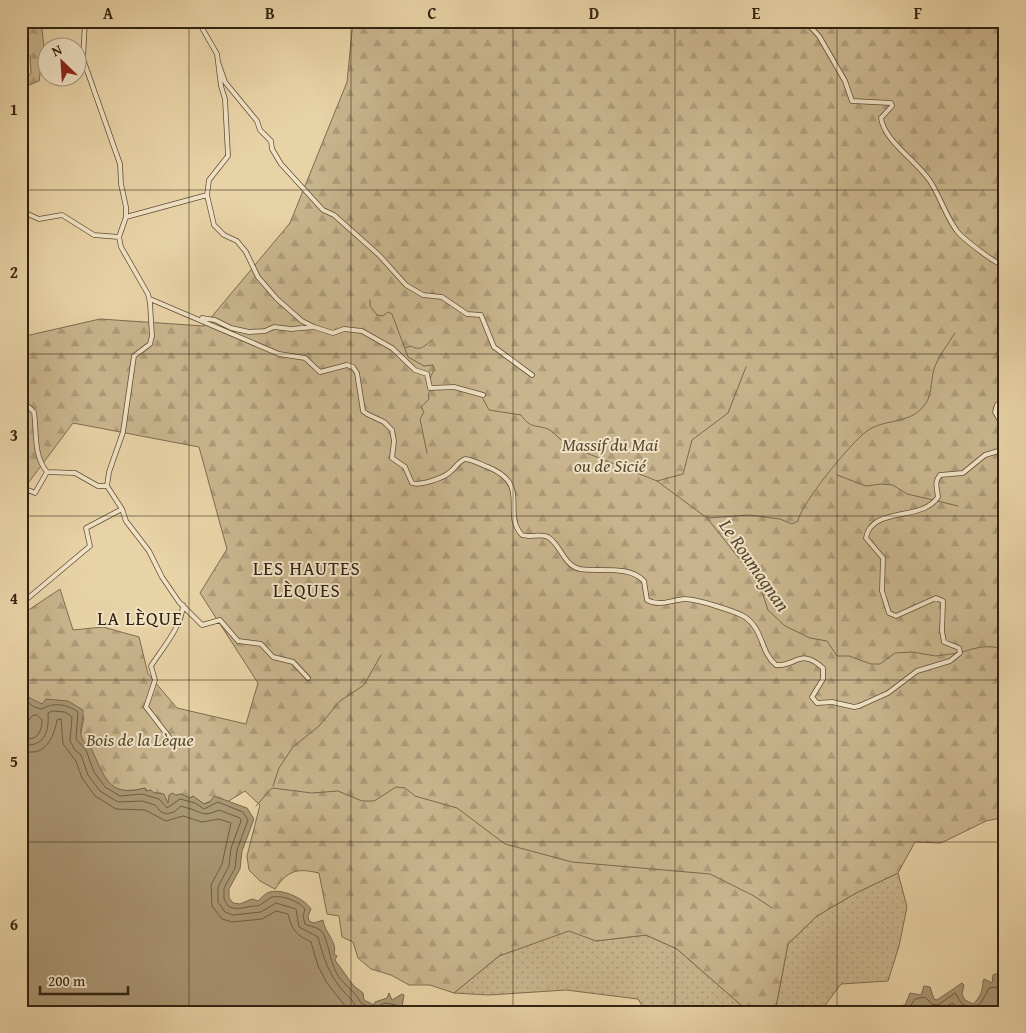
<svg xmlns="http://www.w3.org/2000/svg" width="1026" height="1033" font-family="'Gentium Book Plus',serif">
	<defs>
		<pattern id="grass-dots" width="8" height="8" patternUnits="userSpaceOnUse" patternTransform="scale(1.25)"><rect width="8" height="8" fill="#c9b58d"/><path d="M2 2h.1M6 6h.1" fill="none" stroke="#ad9b79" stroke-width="1.8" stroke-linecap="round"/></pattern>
		<pattern id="forest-firs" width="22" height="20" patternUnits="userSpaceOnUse" patternTransform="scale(1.25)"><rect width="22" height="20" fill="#c9b58d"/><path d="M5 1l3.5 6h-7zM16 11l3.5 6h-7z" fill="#ad9b79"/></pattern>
	</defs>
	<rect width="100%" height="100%" fill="#e8d3a6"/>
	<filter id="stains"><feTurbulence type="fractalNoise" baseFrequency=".004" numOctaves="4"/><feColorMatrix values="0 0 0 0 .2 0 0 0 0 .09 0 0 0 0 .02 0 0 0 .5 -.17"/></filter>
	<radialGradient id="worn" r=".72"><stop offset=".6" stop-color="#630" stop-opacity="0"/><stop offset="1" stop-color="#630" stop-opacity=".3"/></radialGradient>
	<path fill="url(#grass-dots)" stroke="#7e6c50" d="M898,873L907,907L899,946L888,981L841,984L820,1012H775L788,944L817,916L856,893Z
		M569,930L596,941L646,935L677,949L749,1012H646L638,999L566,990L489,995L454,993L499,956Z"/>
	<path fill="url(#forest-firs)" stroke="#7e6c50" d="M21,21H41L44,47L39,81L29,85L24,82L31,73L30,56L21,50Z
		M353,21H1005V817L986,821L941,843L915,842L898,873L856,893L817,916L788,944L775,1012H749L677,949L646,935L596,941L569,931L499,956L454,993L430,985H409L391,975L371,969L358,958L353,942L342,937L339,916L327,914L319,873C297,868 288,870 275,889L260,881L249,870L247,856L260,805L245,791L227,802L219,797L204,804L193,796L190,798L181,794L168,803L161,793H154L150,790L148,792L145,788C111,796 107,784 94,756C91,749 84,744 80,737L84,717L37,703L26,696V690L21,688V615L60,589L73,630L103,627L139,637L148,674L177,708L246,724L258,683L200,593L227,549L199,447L73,423L26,486L21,482V337L100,319L204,326L290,223L347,82Z"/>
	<path fill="#aa9774" stroke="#7a694d" d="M21,688L26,690V696L42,704L46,699L68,701L83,710C84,724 74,738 90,746C104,774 107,799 145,788L146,791L151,790L154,793L164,794L168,803L169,795L172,793L176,795L181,794L190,798L193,796L204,804L210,802L214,796L247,808L254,819L242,851L240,869L229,889V898L233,903L240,904L252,899L258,901C260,899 264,895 267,893C280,887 304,898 311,909L308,916L309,921L314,923L323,920C324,932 338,942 334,954L337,956L335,960L353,985L363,993L364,1000L374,1005L375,1002L387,998L389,993L392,1000L402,994L404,995L402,1007L407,1012H21Z
		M998,973L1002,975L1005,1012H896L898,1006L905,1005L910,993L921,995L924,986L930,987L934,999L937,1000L962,983L964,985L962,994L965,1000L973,1004C980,998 983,990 983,981L984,979L992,983L993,975Z
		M531,1006L542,1010L541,1012H497L505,1008Z"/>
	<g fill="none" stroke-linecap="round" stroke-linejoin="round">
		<path stroke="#6e5d43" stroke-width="1" d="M21,697L34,707L42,709C53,702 67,704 78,712L76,739L86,750L94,772L105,787L120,796L142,794L159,799L167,808L180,799L195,803L204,809L218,802L243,812L248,820L237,850L235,868L224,888V899L228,906C238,912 248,905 258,906C263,904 267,899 272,897C282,895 299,901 305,909L303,916L305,924C312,928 320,926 324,935C330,949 330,962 338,976C345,986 356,992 361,1003L373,1009L385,1003L396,1005L399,1012
			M37,715L42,720C42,729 39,739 28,739L24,734V727L32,716Z
			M21,741L31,745C47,742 49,727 48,713L52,711L65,712L72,717L70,741L75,750L81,755L88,775L100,791L118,802L142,801L155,805L161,812L167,814L174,812L181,806C185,808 190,808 194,810C205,815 207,815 219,810L240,818L241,821L231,848L229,866L218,887V902L225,912L233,915L261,912L276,903L296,909L299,927L318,937C324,961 331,980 350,998C355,1003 355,1008 363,1012
			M21,750C43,759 54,739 57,720L61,719L63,744L76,761L82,778L95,796L116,809L145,810L166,821L183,816L202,822L219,819L231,823L222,864L211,885L212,906L222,919L232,922L262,919L276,911L288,914C292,930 296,935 311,942L318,966L327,983L350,1012
			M901,1012L909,1008L915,999L925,997L932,1004L938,1005L955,993L962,1004L973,1009L981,1003L989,988L996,987L1000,993L1005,994
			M914,1012L918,1006C936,1004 928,1019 952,1003L963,1012"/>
		<path stroke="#7a694d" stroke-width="1" d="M370,300V306L377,315L383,316L388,312L392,314L408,357L424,366L433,365L434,370L429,380
			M405,348L411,346C421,352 425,345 432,340
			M483,399L489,410L521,415C531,429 534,424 548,429C556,433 562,443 570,447
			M574,448L657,481L707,518L753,576L761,589L768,610L785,626L810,638L827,641L837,656H849L871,664H880L895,653L912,652L936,656L958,653
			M427,453L420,419L424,412L421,407L429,399L428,394L431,390
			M837,475L866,486L881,484L893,485L907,494L933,500
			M657,481L683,474L692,440L728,413L746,367
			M937,501L958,506
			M707,518L749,515L780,519L792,524L798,521C800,505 852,441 867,431C883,419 908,424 922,408C933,397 930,383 934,369C938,357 948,344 955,333
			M962,652C978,647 989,644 1005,650
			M273,786L279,768L293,747L319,726L340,701L364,685L381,655
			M256,806L272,788L312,793L338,791L362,801H374L396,787L405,788L415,796L457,808L505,844L572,862L710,874L754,896L772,908"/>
		<defs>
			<path id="minor" d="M85,21L83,59L120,164L121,184L126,207V217L119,237L121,247L148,294L150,303L152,336L150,344L134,356L123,432L109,472L107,486L122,509L126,521L149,551L162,577L179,602L202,625L220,620L238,641L261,644L273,657L293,662L308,678
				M198,21L217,54L221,86L225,99L228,156L209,180L207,195L214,225L224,235L237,241L246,252L258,277L277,299L302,321L314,327
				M805,21L819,36L845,81L852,101L891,103L892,106L881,118C884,141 917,161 930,181C940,196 946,217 957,231C962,238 997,265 1003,265
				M218,62L225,82L257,121L260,130L271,141L272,149L281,164L323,210L334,215L379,255L406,285L423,295L442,297L467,314L481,315L494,347L532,375
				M21,211L39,219L62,215L94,235L119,237
				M126,217L207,195
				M1005,257L1003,265L1005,274
				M150,299L279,354L305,358L320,372L347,365L353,367L357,373L363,411L367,414L384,422L392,430L394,441L392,458L405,467L412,483C420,486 444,478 450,472C456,467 458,462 465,459C473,460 480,464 488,467C532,485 501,512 522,535C530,538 540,533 548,537C561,545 564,566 580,569C600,572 629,565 644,581L647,600C660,607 671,600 685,599C696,599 735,611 745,617C764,630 760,652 776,665C796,667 800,647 823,668V679L812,697L817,703L832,702L854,707L859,706L888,693L917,671L950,661L960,653L959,648L944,642L942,631L943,601L936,598L896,616L889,613L882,591L883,558L866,538C871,506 922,522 938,497C937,488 934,482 940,475L963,473L985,455L1005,449
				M202,318L215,320L231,328L249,332L265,331L274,327L291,329L314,327L333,333L344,329L362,331L392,348L415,370L427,374L430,388L454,387L483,395
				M21,400L34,412C37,432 33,455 47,472
				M1005,400L997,405L995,412L1005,429
				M21,498L28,490L35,493L47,472L75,473L98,486H107
				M21,604L90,546L86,528L122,509
				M164,744L169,737L146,707L155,680L151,666C162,649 182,626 183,605"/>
		</defs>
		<use href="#minor" stroke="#604f37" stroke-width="5.5"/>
		<use href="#minor" stroke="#f0e2c5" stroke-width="4"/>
	</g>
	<path fill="none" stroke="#322312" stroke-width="1" stroke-opacity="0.55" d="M189,21V1012M351,21V1012M513,21V1012M675,21V1012M837,21V1012M21,190H1005M21,354H1005M21,516H1005M21,680H1005M21,842H1005"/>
	<g text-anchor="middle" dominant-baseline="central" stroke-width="4" stroke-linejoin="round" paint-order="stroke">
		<g font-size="18" font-style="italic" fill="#584831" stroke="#f0e2c5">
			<text x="610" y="444">Massif du Mai<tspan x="610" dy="21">ou de Sicié</tspan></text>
			<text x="140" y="739">Bois de la Lèque</text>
		</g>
		<g font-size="19" font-style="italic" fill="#56462f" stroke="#f0e2c5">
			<text transform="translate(755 565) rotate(55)">Le Roumagnan</text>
		</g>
		<g font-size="19" letter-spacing="1" fill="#322312" stroke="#f0e2c5">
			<text x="307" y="568">LES HAUTES<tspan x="307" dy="22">LÈQUES</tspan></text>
			<text x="140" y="618">LA LÈQUE</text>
		</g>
	</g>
	<rect width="1026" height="1033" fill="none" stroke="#e8d3a6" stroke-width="55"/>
	<g transform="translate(62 62) rotate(335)"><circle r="24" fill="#f0e2c5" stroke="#a4967d"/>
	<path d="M0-4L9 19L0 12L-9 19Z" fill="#8f2418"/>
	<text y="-8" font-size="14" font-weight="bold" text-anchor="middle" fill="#322312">N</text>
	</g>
	<path d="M40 986v8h88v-8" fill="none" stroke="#322312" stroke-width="2.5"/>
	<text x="48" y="986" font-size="15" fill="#322312" stroke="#f0e2c5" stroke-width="4" paint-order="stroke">200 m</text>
	<rect x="28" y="28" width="970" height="978" fill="none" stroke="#322312" stroke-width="2"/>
	<g font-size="16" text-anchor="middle" font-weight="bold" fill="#322312">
		<text x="108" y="19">A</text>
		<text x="270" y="19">B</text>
		<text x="432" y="19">C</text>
		<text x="594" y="19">D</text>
		<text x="756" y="19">E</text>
		<text x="918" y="19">F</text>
		<text x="14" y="115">1</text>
		<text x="14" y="278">2</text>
		<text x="14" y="441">3</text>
		<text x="14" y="604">4</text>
		<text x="14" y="767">5</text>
		<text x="14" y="930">6</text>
	</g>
	<rect width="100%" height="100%" filter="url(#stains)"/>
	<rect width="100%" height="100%" fill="url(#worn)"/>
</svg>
